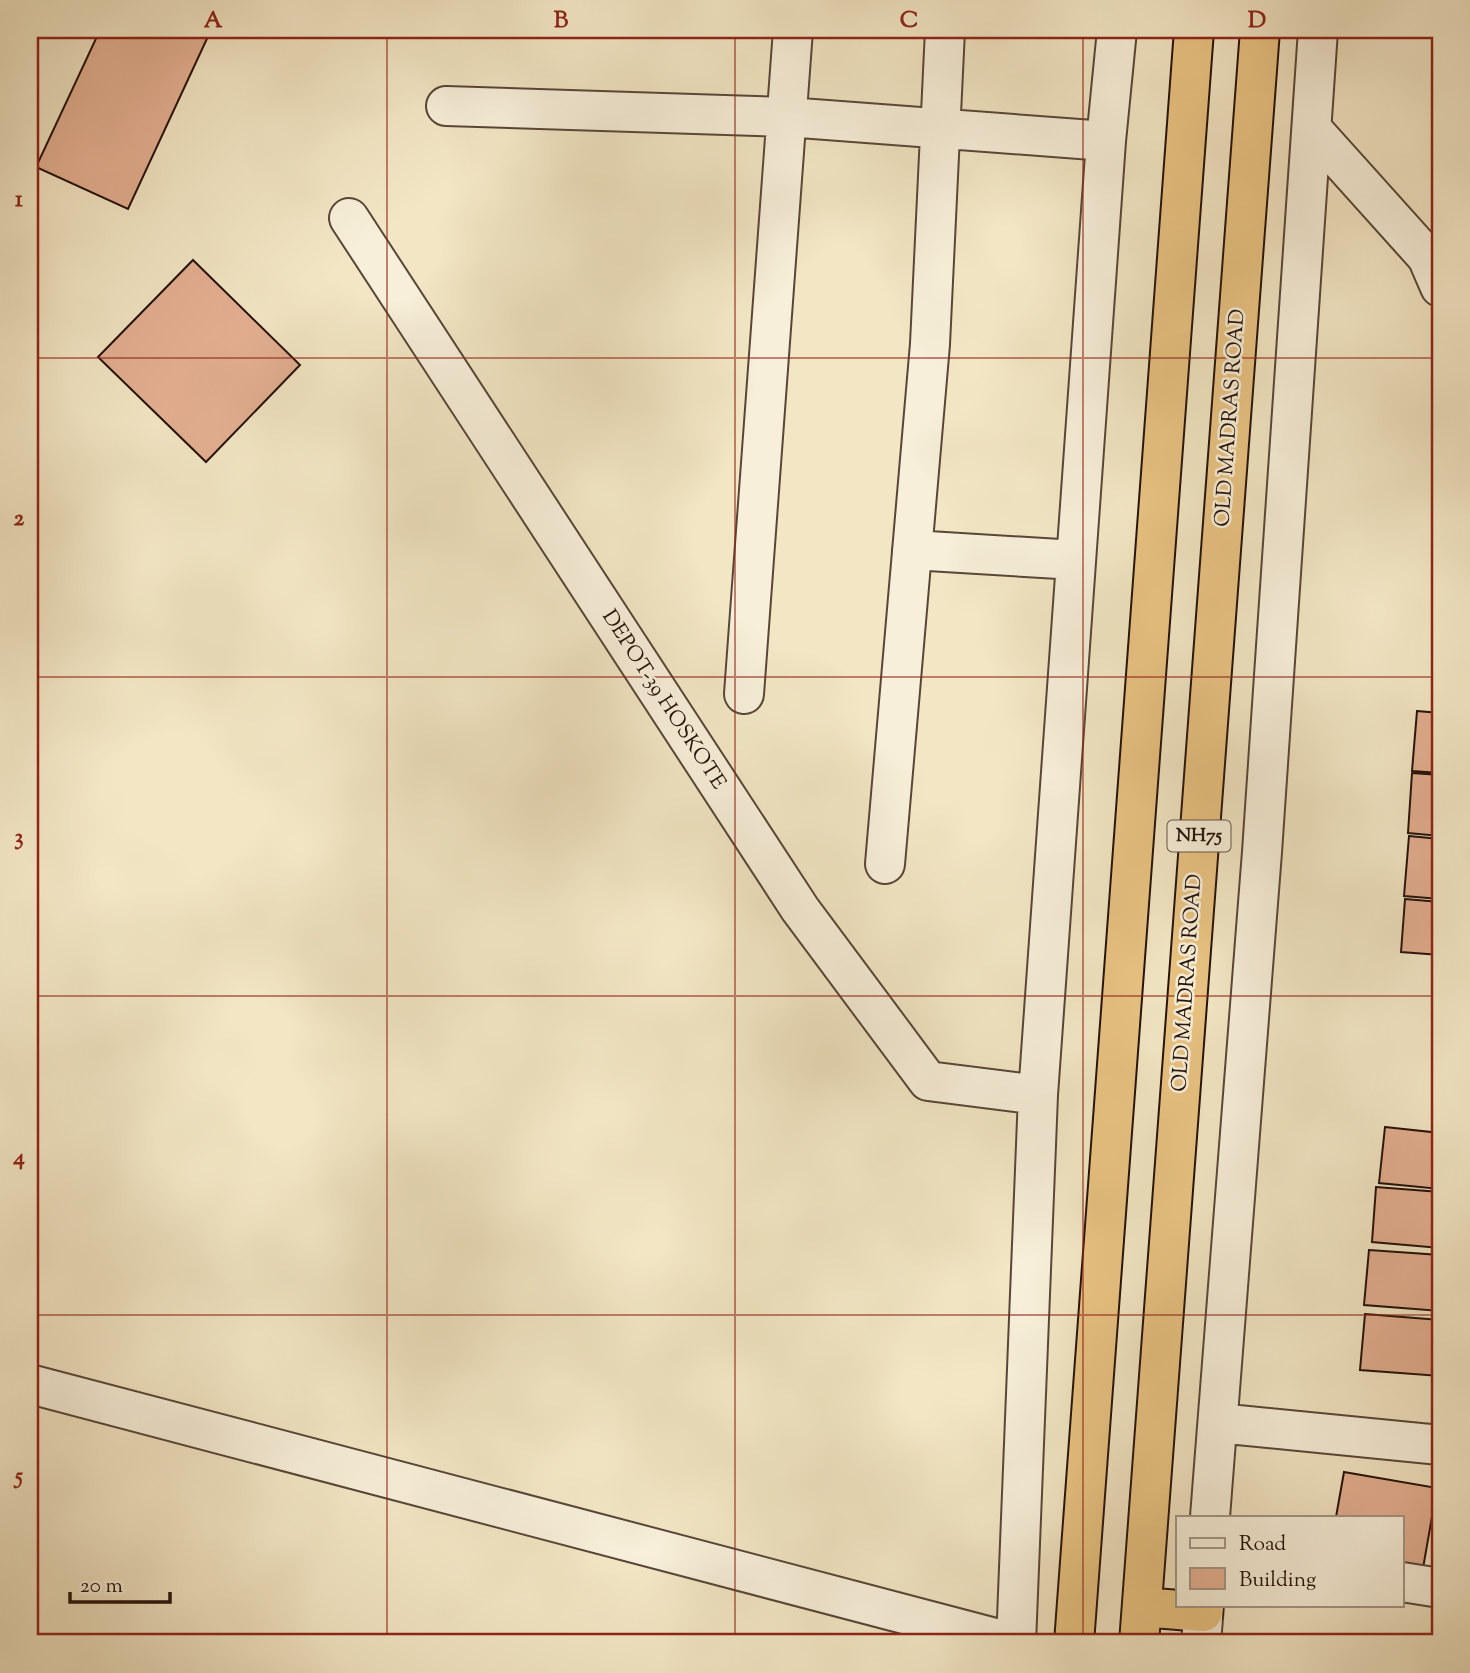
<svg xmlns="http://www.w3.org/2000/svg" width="1470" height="1673" font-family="'Sorts Mill Goudy',serif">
	<rect width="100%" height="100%" fill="#f2e6c4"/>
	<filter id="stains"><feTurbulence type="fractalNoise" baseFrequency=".00286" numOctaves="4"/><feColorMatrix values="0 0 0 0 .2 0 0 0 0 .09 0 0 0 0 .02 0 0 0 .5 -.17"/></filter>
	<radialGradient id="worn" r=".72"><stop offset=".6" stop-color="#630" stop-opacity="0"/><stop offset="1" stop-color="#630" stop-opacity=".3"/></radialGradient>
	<path fill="#e3af91" stroke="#24110a" stroke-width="2" d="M100,30H211L128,209L36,167Z
		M193,260L300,365L206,462L98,357Z
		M1417,711L1440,713V773L1412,771Z
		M1412,773L1440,775V836L1408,833Z
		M1409,836L1440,839V899L1404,896Z
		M1405,899L1440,902V955L1401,952Z
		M1385,1127L1440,1133V1189L1379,1183Z
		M1376,1187L1440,1192V1248L1372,1242Z
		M1369,1250L1440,1255V1311L1364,1305Z
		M1365,1314L1440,1320V1376L1360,1370Z
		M1344,1472L1437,1488L1422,1574L1402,1571V1517H1336Z"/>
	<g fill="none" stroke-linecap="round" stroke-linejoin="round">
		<defs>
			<path id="minor" d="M446,106L787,117L1106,141
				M1312,129L1427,257L1440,287
				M349,218L800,909L928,1081L1038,1095
				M912,550L1076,560
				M744,694L793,30
				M885,864L930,344L945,30
				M30,1384L1014,1643
				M1218,1423L1440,1445
				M1210,1517L1262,852L1318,30
				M1402,1582L1440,1588
				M1016,1643L1038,1095L1106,141L1117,30
				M1201,1643L1204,1605"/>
			<path id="highway" d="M1142,1607L1203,1612
				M1074,1643L1194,30
				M1139,1643L1260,30"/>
		</defs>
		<use href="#minor" stroke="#584638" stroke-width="42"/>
		<use href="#highway" stroke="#24110a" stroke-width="42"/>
		<use href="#minor" stroke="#f7efd9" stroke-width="38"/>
		<use href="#highway" stroke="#e9c382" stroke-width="38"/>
	</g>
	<path fill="none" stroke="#8f2418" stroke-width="2" stroke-opacity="0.55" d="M387,30V1643M735,30V1643M1083,30V1643M30,358H1440M30,677H1440M30,996H1440M30,1315H1440"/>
	<g text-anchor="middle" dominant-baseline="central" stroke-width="5" stroke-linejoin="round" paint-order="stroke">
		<rect fill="#f7efd9" stroke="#635448" stroke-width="2" x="1167.5" y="820.5" width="63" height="31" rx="5"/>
		<g font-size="19" font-weight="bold" fill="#24110a">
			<text x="1199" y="836">NH75</text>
		</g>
		<g font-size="21" fill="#24110a" stroke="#f7efd9">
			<text transform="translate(1231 418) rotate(-86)">OLD MADRAS ROAD</text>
			<text transform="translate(663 700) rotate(57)">DEPOT-39 HOSKOTE</text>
			<text transform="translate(1188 983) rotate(-86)">OLD MADRAS ROAD</text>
		</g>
	</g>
	<rect width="1470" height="1673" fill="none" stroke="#f2e6c4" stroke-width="77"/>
	<rect x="1176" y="1516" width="228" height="91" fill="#f7efd9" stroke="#a39686" stroke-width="2"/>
	<rect x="1190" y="1538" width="35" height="10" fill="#f7efd9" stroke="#a39686" stroke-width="2"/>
	<text x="1239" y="1550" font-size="21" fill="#24110a">Road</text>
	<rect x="1190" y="1568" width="35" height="21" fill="#e3af91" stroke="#a39686" stroke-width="2"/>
	<text x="1239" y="1586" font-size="21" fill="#24110a">Building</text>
	<path d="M70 1592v10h100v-10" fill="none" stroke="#24110a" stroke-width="3.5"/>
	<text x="80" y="1592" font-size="21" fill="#24110a" stroke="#f7efd9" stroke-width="5" paint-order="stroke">20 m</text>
	<rect x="38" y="38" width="1394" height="1596" fill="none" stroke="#8f2418" stroke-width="2.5"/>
	<g font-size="23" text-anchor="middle" font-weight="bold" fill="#8f2418">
		<text x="213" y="27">A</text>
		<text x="561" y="27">B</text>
		<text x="909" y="27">C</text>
		<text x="1257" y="27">D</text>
		<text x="19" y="206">1</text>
		<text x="19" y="525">2</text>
		<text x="19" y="844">3</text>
		<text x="19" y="1164">4</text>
		<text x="19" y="1483">5</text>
	</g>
	<rect width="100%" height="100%" filter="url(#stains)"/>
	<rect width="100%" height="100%" fill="url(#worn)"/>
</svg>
